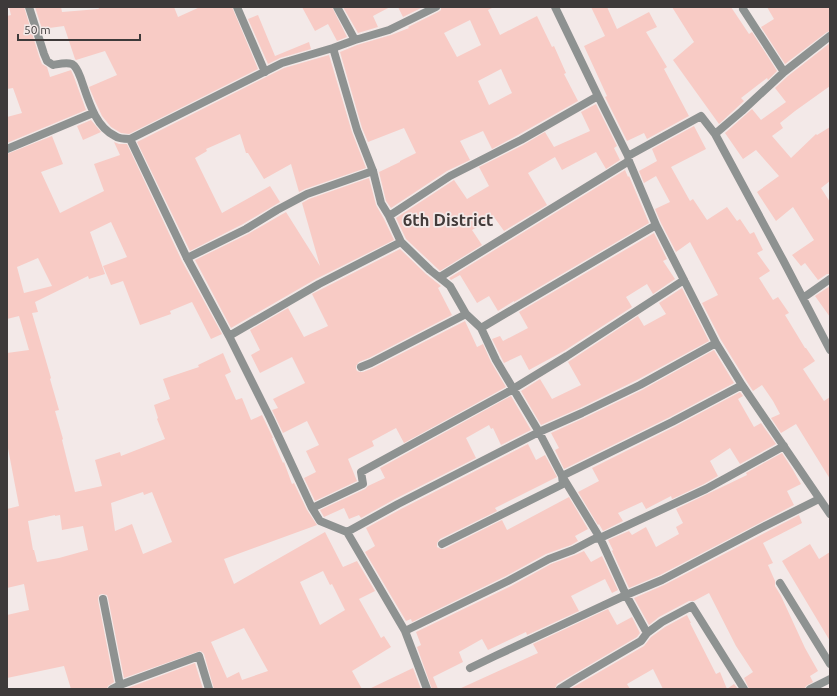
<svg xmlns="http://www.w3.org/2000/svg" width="837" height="696" font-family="Ubuntu,sans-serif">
	<rect width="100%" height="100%" fill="#f3e9e8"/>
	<path fill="#f8cbc5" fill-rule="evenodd" d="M9,7H24L39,56L42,64L47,67L50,77L71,70L74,77L86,110L7,143V117L22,113L13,88L7,89V16L11,15Z
		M35,7H61L62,12L99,9L98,7H174L178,17L200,7H232L258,69L129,134L121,133L111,127L102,116L95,101L89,87L117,75L105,51L76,60L75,59L64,26L42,29Z
		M302,7H332L347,37L337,41L328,24L315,31Z
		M343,7H390L373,16L378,27L358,33Z
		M398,7H423L403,17Z
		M441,7H494L488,10L500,35L537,16L552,47L554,46L566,73L564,74L578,101L518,135L492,149L483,131L460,141L470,160L447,171L391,208L386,201L379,172L400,162V161L416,153L404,128L368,142L362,128L340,52L357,45L391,35L409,28L408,27L438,12L441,10ZM470,20L481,45L457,57L444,33ZM501,69L512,93L489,105L478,81Z
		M591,7H607L617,29L649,12L657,27L646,32L667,67L664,69L689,116L647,139L644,133L627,141L605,97L607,96L584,46L605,36Z
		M672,7H731L749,34L752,32L777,71L768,80L767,78L741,98L744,101L719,124L673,60L694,42Z
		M767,7H830V31L827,32L785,64L761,27L774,19Z
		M258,15L275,56L309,42L311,49L280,58L268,64L248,19Z
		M830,43V86L795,111L780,123L783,128L772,136L791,158L816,134L817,135L830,127V181L821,188L830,202V274H827L818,280L805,263L801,266L792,255L814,240L793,207L776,221L757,192L779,176L756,150L743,159L725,133L752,109L761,120L786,102L775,88L788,76Z
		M329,55L352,132L366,168L305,189L299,192L291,164L264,179L248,153H246L240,134L206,149L207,151L195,158L222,213L270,186L280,202L243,224L190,251L137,142L284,68Z
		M596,104L617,146L614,148L620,160L606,169L596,152L562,170L555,157L528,173L547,205L504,231L494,217L472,230L482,245L440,271L406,239L396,218L454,180L467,199L489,186L479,167L523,145L545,132L554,147L590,131L581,112Z
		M91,120L101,132L83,140L77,126Z
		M694,126L706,149L671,167L690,201L693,199L707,220L727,207L737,221L740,219L750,234L754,232L763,250L757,253L770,271L759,278L773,300L778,297L789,313L785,315L805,348H806L815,361L803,369L824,401L830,397V479L796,424L781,433L771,418L780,414L773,401L762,385L753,391L747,382L721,340L702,303L718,295L690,242L676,252L661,223L655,209L670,202L656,176L644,183L639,171L657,161L652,149Z
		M52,136L63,164L41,172L60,213L104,191L94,164L120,155L114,142L119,144H127L182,261L222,334L211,339L192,302L170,311L171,314L140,325L123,281L111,285L103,266L127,257L111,222L90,232L105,274L89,279L88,276L35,302L38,312L32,313L51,378L50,379L59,410L55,411L63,439L62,440L75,492L102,486L95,460L120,452L121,456L165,439L157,419L158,418L154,405L170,399L163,379L199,367L198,365L223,353L231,372L225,375L236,400L242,398L251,420L262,415L273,438H272L283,463L284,462L292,484L294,483L307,510L317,525L224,559L234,584L325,532L343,567L357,561L375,591L359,599L381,638L384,636L391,647L352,671L362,689H214L204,654L202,652L200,651L124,678L108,598L107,595L102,594L99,595L98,600L114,682L108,686L107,689H71L64,666L7,678V615L29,610L24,584L7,588V509L19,506L7,443V353L29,350L19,316L7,319V154ZM38,258L52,286L24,293L17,267ZM143,492L144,495L152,492L172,542L143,554L132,524L115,531L111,503ZM55,515V516L60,515L62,530L83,526L88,550L59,558L37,562L34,550H33L28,521ZM323,571L330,585L332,584L345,610L320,625L300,582ZM244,628L268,671L242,680L239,672L227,678L211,642Z
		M625,170L628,177L629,176L649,223L514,302V301L498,311L489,296L477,303L460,275L451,280L449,278Z
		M369,178L376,205L384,219L394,240L316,279L231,328L195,260L248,234L286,212L320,266L302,203L309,199Z
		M654,233L667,259L663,261L675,279L653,294L647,284L626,297L632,307L564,351L529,370L521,355L504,363L492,339L500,336L503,341L528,328L519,312Z
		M400,249L426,274L441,286L438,288L452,315L369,358L359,362L356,366V369L357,371L360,372H363L373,368L465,321L477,347L483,344L491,362L506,387L404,443L396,428L372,441L374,446L348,459L357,481L315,501L304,478L316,472L306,451L319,445L307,421L283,433L272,410L278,408L273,399L305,383L292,357L260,373L251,355L260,350L250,330L288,308L304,337L328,326L312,294Z
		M830,286V317L815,296Z
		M682,288L709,341L637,380L580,408L541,425L521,391L540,379L552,399L581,385L568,362L638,316L644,326L666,314L659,303Z
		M714,350L734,383L670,417L564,469L555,450L559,448L551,433L584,418L642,390Z
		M740,392L743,396L738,399L754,427L761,423L776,444L740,464L730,448L710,461L718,476L704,484L672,499L671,496L646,509L642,502L618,513L623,521L603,531L599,524L598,525L578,492L599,481L592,468L674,427Z
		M511,396L531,430L501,445L493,428L491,429L489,425L466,438L476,458L395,499L361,518L359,515L349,519L344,508L324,517L320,510L365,489L368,486L385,478L380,468Z
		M528,444L536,460L545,455L557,477L495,508L497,511L440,539L437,543V547L441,549H444L502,520L507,530L569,497L588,529L575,536L578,541L571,545L546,554L506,576L412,622L411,619L406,621L365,552L375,546L366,528L401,509Z
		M782,453L793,470L801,484L787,491L794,505L660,575L629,588L612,551L613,550L608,540L629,531L632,535L646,527L656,547L679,534L676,527L683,523L676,509L747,475L746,473Z
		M799,515L802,523L763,543L773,563L768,565L775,581V586L781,596L805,648L818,671L810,676L813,682L806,686L805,689H749L744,678L753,672L736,646L709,593L694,601H689L659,617L649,625L634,598L664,585Z
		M810,544L819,559L830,552V641L782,561Z
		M584,551L591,562L602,556L618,590L612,593L605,579L571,596L579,611L527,635L526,632L488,650L482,639L459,652L463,662L433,677L438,689H432L417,647L421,645L416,632L511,586L551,564L575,555Z
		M608,609L617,625L632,617L640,633L637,637L557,684L555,689H459L538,653L533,644Z
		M687,615L691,623H690L716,674L720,672L727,689L734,684L738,689H663L653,669L627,684L630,689H570L644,646L651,637L665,627Z
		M195,663L203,689H125Z
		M413,668L421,689H369Z"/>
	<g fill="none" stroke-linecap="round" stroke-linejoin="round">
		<path stroke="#8e9291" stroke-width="8" d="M187,258L246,229L277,210L307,194L373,171"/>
		<path stroke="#8e9291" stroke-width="8" d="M29,7L44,54L47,61L53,65C59,64 66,62 72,64C77,67 79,74 81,79C88,99 95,127 115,136C119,139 125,139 130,139L187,258L229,336L270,418L312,508
			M237,7L265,72
			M337,7L355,40
			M436,7L389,30L355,40L333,48L357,130L373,171L381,203L389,216L401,242L430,270L450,286L466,314L481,328L496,360L539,432L562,476L600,538L626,595L647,633
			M555,7L598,96L628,156L701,116L715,134L783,260L830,350
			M784,72L830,36
			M715,134L742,111L784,72L743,9
			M130,139L282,63L333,48
			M7,149L93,113
			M628,156L629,161L656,225L716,343L742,385L830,514
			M389,216L450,176L521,140L598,96
			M440,277L629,161
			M803,298L830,279
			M481,328L656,225
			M229,336L319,284L401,242
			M361,367L371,363L466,314
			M347,532L398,504L539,432L582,413L640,385L716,343
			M442,544L563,484L562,476L672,422L742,385
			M780,583L830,664
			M103,599L120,685
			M405,631L508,581L549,559L573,550L594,539L600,538L706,489L784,446
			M470,668L495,656L626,595L662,580L761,528L819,499
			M112,689L120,685L199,656L209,689
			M427,689L405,631L347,532L320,521L312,508L363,484L361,472L508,392L567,356L684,280
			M560,689L576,679L641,641L647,633L662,622L692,606L744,689
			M810,689L830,679"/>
	</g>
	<g text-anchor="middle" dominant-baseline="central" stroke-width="3.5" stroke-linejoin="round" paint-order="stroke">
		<g font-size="17" font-weight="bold" fill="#433b3a" stroke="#f3e9e8">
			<text x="448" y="219">6th District</text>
		</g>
	</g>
	<rect width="837" height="696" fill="none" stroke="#3e3a3a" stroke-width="16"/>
	<path d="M18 34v6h122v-6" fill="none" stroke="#3e3a3a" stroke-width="2"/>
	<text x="24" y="34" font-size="12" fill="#3e3a3a" stroke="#f3e9e8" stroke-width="3" paint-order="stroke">50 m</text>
</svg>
